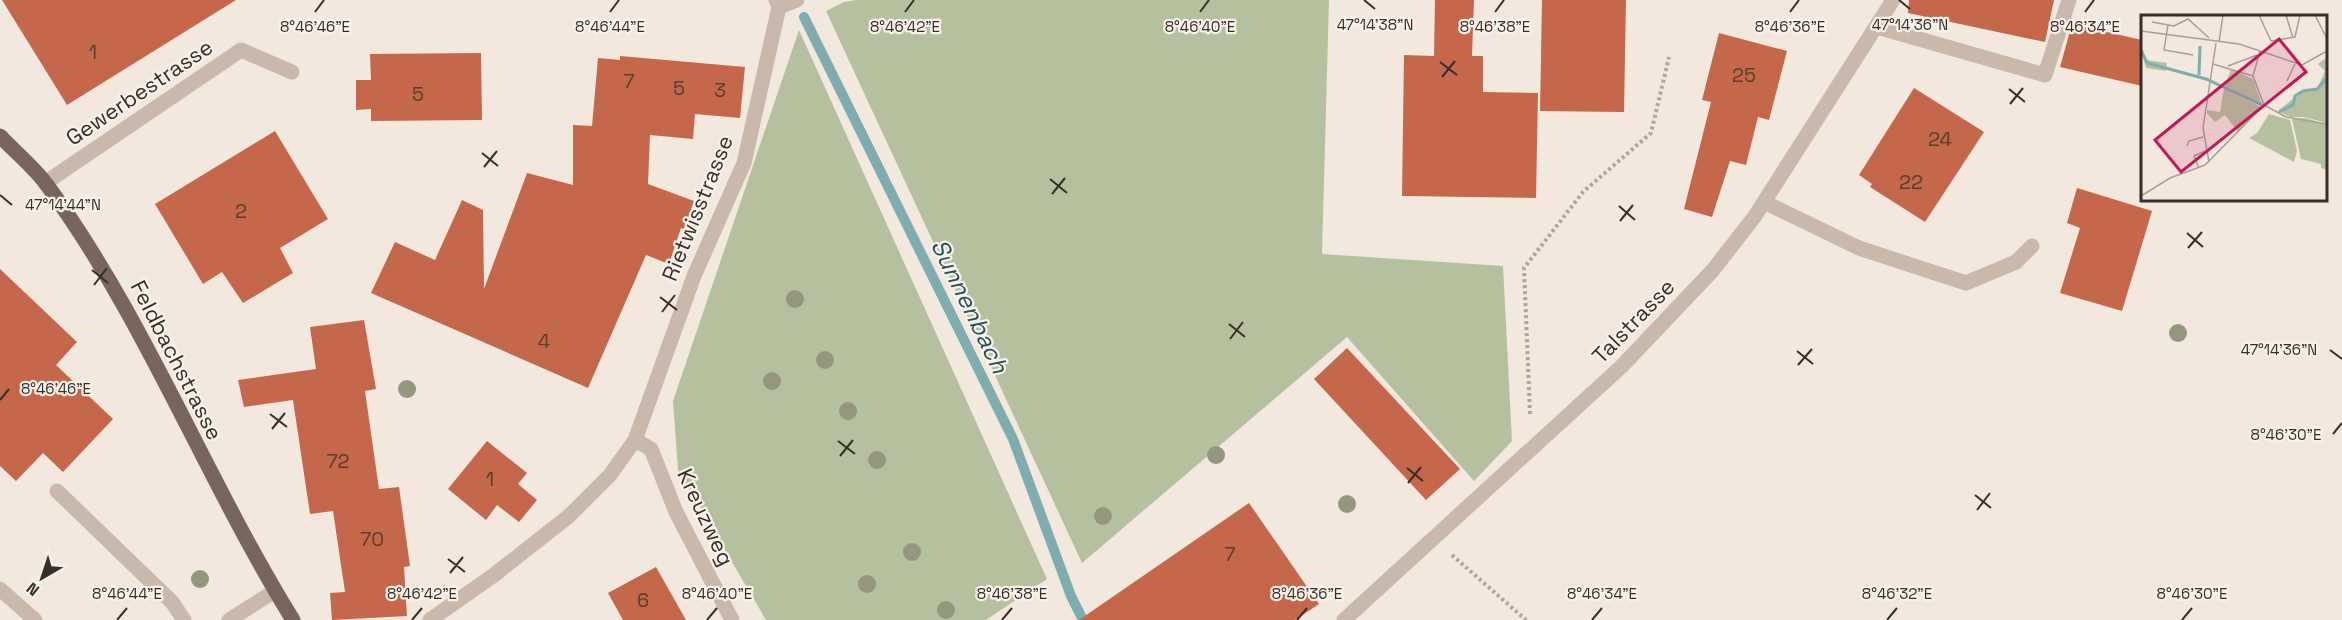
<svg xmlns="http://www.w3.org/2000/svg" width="2342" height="620" font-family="'Space Grotesk',sans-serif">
	<rect width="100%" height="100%" fill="#f2e8de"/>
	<path fill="#b5c19e" d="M856,0H1329L1322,254L1503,266L1512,441L1474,481L1347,337L1082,563L826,11L844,2Z
		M799,30L1047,579L986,620H766L678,470L673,401Z"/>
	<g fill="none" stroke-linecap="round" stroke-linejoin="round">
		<path stroke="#7dadaf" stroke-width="10" d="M804,17L1013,439L1071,596L1083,620"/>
	</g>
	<path fill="#c4674a" d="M2,0H236L67,105Z
		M1435,0H1474L1472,56H1483V92L1538,93L1536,198L1402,196L1404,55L1434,56Z
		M1542,0H1626L1624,112L1540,111Z
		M1909,0H2054L2045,42L1908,13Z
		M2072,24L2142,40V86L2060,67Z
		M1719,33L1787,51L1769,120L1758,117L1746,165L1730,161L1712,217L1684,209L1711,102L1702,100Z
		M481,53L482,120L371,121V109L356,110V80H371L370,54Z
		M620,56L745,67L740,118L695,114L693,139L650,135L648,184L694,201L684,229L681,228L669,264L646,255L588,388L371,293L395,242L435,260L462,200L483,210L484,289L527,173L573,185V125L592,126L598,58L620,60Z
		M1914,88L1984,132L1925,222L1870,187L1872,184L1859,175Z
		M275,131L328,219L280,248L293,273L243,303L222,272L203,284L155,204Z
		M2077,188L2152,211L2122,311L2060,293L2080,228L2067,223Z
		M0,269L77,342L56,365L113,419L63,472L43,453L16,481L0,466Z
		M364,320L376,389L365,391L379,489L399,487L410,566L404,567L407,616L332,620L330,593L345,592L333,511L310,514L293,400L244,407L238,380L316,369L310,327Z
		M1347,348L1460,469L1426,500L1314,379Z
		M487,441L527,473L518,484L537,500L519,522L497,505L486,520L448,489Z
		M1249,503L1319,604L1295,620H1079Z
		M656,567L686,620H623L608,593Z"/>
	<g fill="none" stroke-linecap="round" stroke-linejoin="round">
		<path stroke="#b6a294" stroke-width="4" stroke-dasharray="3 3" stroke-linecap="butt" d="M1530,414L1524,268L1583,192L1651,133L1669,57
			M1452,555L1526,620"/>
		<path stroke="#cab8aa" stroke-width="15" d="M779,7L797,0
			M1877,27L2045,75L2069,0
			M45,183L241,50L292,72
			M1764,202L1859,248L1966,283L2016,262L2032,246
			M635,440L651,449L676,512L732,620
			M57,491L172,602L184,620
			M0,589L35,620
			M229,620L275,591
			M430,620L494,575L569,516L610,475L635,440L694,276L744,163L779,7L776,0
			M1344,620L1622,366L1713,270L1755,216L1893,0"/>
		<path stroke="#79655b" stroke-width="15" d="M0,136C15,152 34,167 47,185C146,320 205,478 293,620"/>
	</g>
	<g fill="#94977d">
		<circle cx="795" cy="299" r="9"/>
		<circle cx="2178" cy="333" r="9"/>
		<circle cx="825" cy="360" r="9"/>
		<circle cx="772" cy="381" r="9"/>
		<circle cx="407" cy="389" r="9"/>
		<circle cx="848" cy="411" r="9"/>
		<circle cx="1216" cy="455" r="9"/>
		<circle cx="877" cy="460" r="9"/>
		<circle cx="1347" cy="504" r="9"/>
		<circle cx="1103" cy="516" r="9"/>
		<circle cx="912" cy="552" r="9"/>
		<circle cx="200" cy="579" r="9"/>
		<circle cx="867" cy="584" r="9"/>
		<circle cx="946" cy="610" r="9"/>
	</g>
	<path fill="none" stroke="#382e29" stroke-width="2" d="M1364,0L1375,9M1899,0L1910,9M315,12L324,0M610,12L619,0M905,12L914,0M1200,12L1209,0M1495,12L1504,0M1790,12L1799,0M2085,12L2094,0M1440,62L1457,75M1442,77L1455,61M2009,89L2025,102M2010,104L2023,88M482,153L498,166M484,167L497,151M1050,179L1067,193M1052,194L1065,178M0,195L12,205M1619,206L1635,220M1620,221L1633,205M2187,233L2203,247M2188,248L2202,232M92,270L108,283M94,285L107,268M660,297L677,310M662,312L675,295M1229,324L1245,337M1230,339L1243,322M2330,350L2342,359M1797,351L1813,364M1798,365L1812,349M0,400L9,389M270,414L287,427M272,429L285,413M2333,434L2342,423M838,441L855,454M840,456L853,440M1407,468L1423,481M1408,483L1421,467M1975,495L1991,508M1977,510L1990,493M448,559L465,572M450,573L463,557M117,620L127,608M412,620L422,608M707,620L717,608M1002,620L1012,608M1297,620L1307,608M1592,620L1602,608M1887,620L1897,608M2182,620L2192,608"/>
	<g text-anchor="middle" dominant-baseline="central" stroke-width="4.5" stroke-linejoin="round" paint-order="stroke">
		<g font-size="20" fill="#5b3c31">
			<text x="93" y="52">1</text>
			<text x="1744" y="75">25</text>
			<text x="629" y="81">7</text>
			<text x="679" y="88">5</text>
			<text x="720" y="90">3</text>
			<text x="418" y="94">5</text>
			<text x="1940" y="139">24</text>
			<text x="1911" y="182">22</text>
			<text x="241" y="211">2</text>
			<text x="544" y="341">4</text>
			<text x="338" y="461">72</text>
			<text x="490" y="479">1</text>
			<text x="372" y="539">70</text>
			<text x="1230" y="554">7</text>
			<text x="643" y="600">6</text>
		</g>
		<g font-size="22" fill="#382e29" stroke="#faf2ea">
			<text transform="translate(139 92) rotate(-34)">Gewerbestrasse</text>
			<text transform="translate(697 208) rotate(-68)">Rietwisstrasse</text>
			<text transform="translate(1633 321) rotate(-46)">Talstrasse</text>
			<text transform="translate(177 360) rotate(63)">Feldbachstrasse</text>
			<text transform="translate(706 517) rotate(65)">Kreuzweg</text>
		</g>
		<g font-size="24" font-style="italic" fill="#1f5558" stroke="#faf2ea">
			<text transform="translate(970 306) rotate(64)">Sunnenbach</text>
		</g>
	</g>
	<g transform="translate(2141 15)">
		<rect width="186" height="186" fill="#f2e8de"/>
		<path d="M0,33L6,45L26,48L25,56L5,53ZM186,42V108L163,102H149L137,96L164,74H176L184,56L177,49ZM90,54L112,64L121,90L84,71ZM83,73L120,92L97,117L84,100L74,107L66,98V95L79,97ZM128,99L149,105L156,136L153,147L108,123L116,118ZM165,103L186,110V155L180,153V149L160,144L151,104Z" fill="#b5c19e"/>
		<path fill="none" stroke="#7dadaf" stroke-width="3" d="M0,35L6,48L65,64L121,90M58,60L59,31M138,97L152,90L154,81L162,76L176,74L186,63"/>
		<path fill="none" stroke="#a89e96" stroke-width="1.5" d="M118,0L130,26M145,0L152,23M174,0L186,24M11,7L33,11L47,4L68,23M27,10L23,35L52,40M0,16L98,29L161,50L186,36M130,26L154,22L159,0M78,27L82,0M119,36L112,61L123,90L145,102L186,109M72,49L112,61M87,51L116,40M146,66L154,49M46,131L48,126L62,122M68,147L62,113L75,28M58,153L53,141L64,136M0,181L29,163L64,150L123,90"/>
		<path fill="#c2185b" fill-opacity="0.15" stroke="#c2185b" stroke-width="3" d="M138,24L165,57L40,157L14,125Z"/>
		<rect width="186" height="186" fill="none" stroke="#382e29" stroke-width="3"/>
	</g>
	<g font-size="15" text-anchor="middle" fill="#382e29" stroke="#faf2ea" stroke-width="4.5" stroke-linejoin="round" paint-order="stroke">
		<text x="1375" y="30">47°14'38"N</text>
		<text x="1910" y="30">47°14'36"N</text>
		<text x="315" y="32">8°46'46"E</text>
		<text x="610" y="32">8°46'44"E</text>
		<text x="905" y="32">8°46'42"E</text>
		<text x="1200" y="32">8°46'40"E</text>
		<text x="1495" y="32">8°46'38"E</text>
		<text x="1790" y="32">8°46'36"E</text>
		<text x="2085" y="32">8°46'34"E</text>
		<text x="63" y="210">47°14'44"N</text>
		<text x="2279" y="355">47°14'36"N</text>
		<text x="56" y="394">8°46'46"E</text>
		<text x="2286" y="440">8°46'30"E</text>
		<text x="127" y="599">8°46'44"E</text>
		<text x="422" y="599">8°46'42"E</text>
		<text x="717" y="599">8°46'40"E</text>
		<text x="1012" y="599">8°46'38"E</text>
		<text x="1307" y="599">8°46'36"E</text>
		<text x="1602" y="599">8°46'34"E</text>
		<text x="1897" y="599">8°46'32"E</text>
		<text x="2192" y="599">8°46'30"E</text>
	</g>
	<g transform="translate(42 578) rotate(219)" stroke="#faf2ea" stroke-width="4.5" paint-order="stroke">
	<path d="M0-4.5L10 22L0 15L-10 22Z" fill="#382e29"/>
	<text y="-9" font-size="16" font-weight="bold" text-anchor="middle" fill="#382e29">N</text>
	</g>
</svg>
